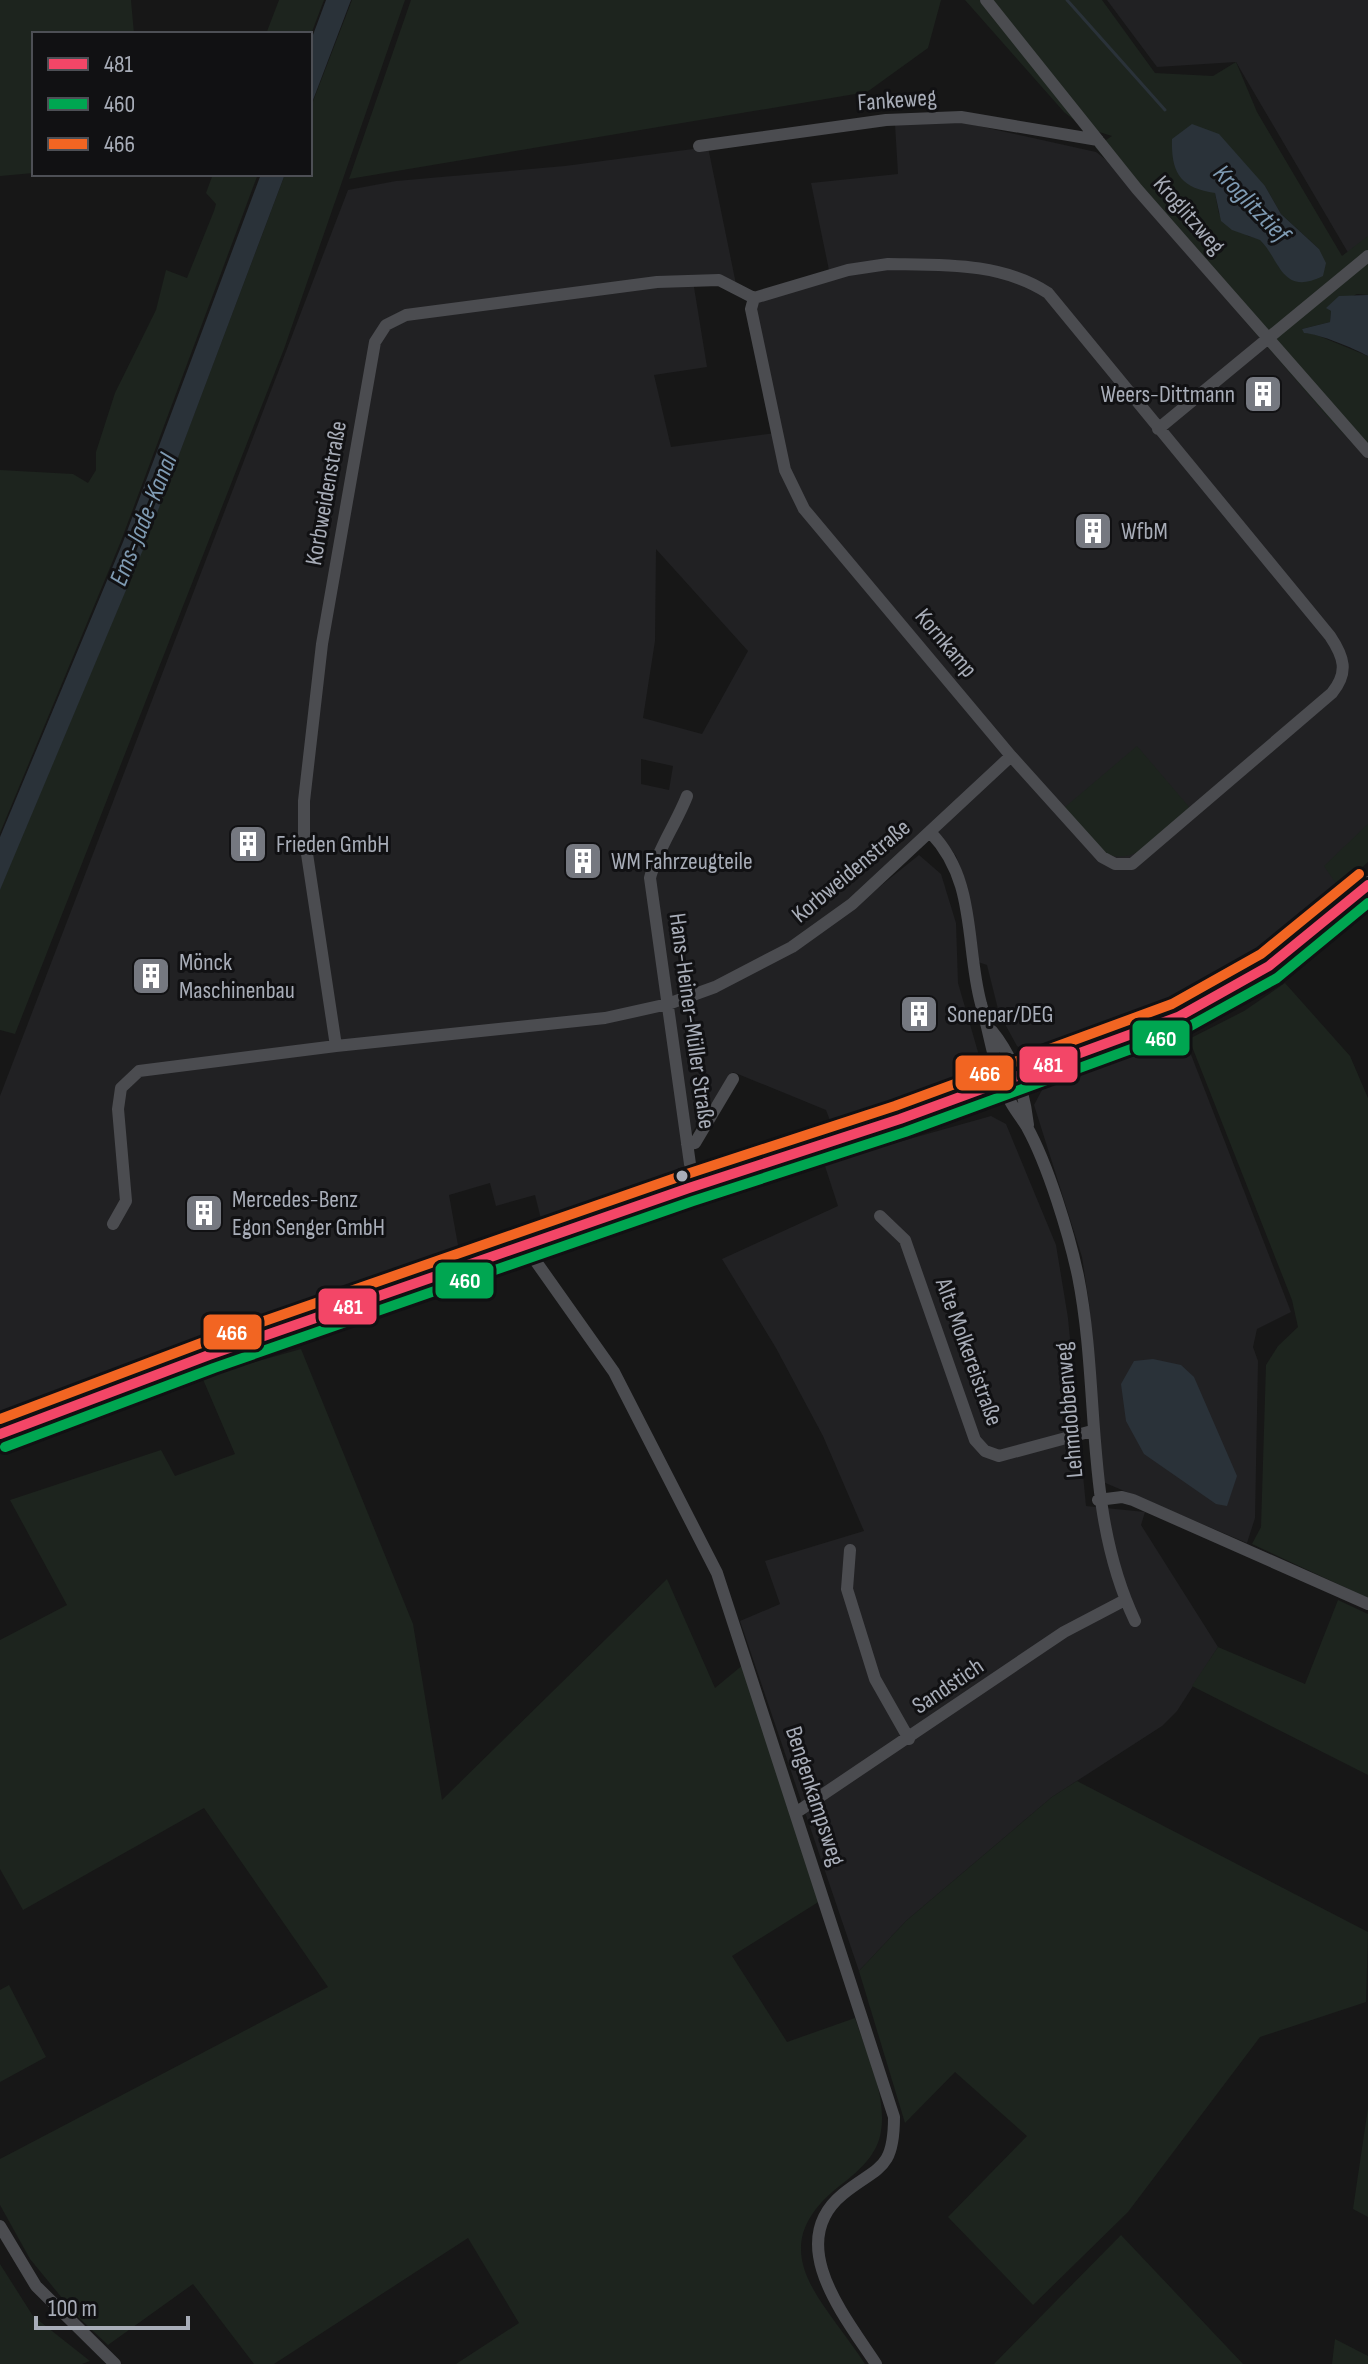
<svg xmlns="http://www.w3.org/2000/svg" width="1368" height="2364" font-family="'Sofia Sans Condensed',sans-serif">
	<rect width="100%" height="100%" fill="#171717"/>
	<path fill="#212123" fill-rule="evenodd" d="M1107,0H1368V249L1353,261L1236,62L1157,67Z
		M961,122L1096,152L1113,165L1368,452V846L1339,874L1350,891L1287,945L1197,1000L1026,1052L1017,1046L999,1013L987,965L978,962L968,888L956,856L936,828L858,904L919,855L941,874L956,923L958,983L978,1052L979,1081L834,1131L826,1110L733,1072L691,1134L695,1166L685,1169L689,1183L544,1231L535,1195L496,1206L490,1183L449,1195L461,1262L190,1348L72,1396L0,1418V1096L348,190L396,181L565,166L708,147L737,289L693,281L707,367L654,375L671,447L776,433L754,298L830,275L811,183L898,174L895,124ZM656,549L748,651L702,734L643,718L655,641ZM641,759L673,766L669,790L641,784Z
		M1183,1034L1291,1312L1257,1329L1253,1347L1258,1361L1255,1518L1247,1543L1103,1482L1089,1303L1082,1257L1034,1105L1043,1088Z
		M991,1116L1006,1124L1056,1245L1068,1318L1086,1506L1145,1512L1141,1525L1218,1647L1177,1711L1162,1726L1052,1797L906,1921L859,1971L740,1621L780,1604L765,1561L864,1531L823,1436L776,1348L722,1259L838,1206L824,1163Z"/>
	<path fill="#1d241e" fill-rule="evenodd" d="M0,0H131L134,34H34V173L0,176Z
		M279,0H324L310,37V34H266Z
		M352,0H405L284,349L15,1034L0,1030V889L145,544L285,174H310V109Z
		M411,0H941L928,48L867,92L349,179Z
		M965,0H1102L1155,73L1213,76L1236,62L1257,112L1342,256L1368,236V295L1357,294L1327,308L1331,311L1330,322L1302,329L1368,356V459L1332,422L1095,147L1112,136L1083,127L1064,112ZM1172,139L1265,186L1281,214L1319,249L1313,280C1272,280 1283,262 1260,239L1248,236L1219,214L1215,193L1176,168Z
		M213,174H258L121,541L0,833V470L73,474L88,483L96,470V452L115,393L156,310L166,270L187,278L214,211L216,204L206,193Z
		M1137,746L1190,808C1167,828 1139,867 1107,854L1064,808Z
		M1368,824V862L1339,888L1324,866Z
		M1285,983L1350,1056L1368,1098V1598L1252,1544L1261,1527L1266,1365L1278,1346L1298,1327L1292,1300L1189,1039L1244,1011Z
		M301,1349L413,1624L442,1800L667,1579L715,1688L744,1664L820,1901L732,1956L787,2042L855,2018C866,2052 887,2095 881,2131C878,2154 859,2171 842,2184C757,2249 824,2300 865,2364H456L519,2323L468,2238L274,2364H254L193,2284L108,2345L76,2315L30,2259L0,2205V2159L328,1987L204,1808L23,1910L0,1869V1640L67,1605L10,1500L161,1450L175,1476L235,1454L202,1377Z
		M1338,1600L1368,1614V1775L1192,1686L1218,1647L1305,1684Z
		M1077,1781L1368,1932L1366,2002L1260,2037L1128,2212L1033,2305L948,2217L1027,2136L955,2072L905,2123L859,1971L906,1921L1052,1797Z
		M9,1985L46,2057L0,2082V1990Z
		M1368,2108V2217L1353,2209Z
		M1121,2235L1243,2364H994Z
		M0,2264L33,2316L90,2361L82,2364H0Z
		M1335,2339L1368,2356V2364H1332Z"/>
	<path fill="#2a3239" d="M326,0H351L310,108V43Z
		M1192,124L1219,134L1265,186L1281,214L1319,249L1326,263L1323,276C1281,297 1280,259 1260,240L1232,230L1221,221L1215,193C1181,188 1171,174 1172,139Z
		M261,174H285L145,545L0,890V837L123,542Z
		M1368,295V356C1353,348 1320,334 1304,333L1302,329L1330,322L1331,311L1326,308L1339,296Z
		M1153,1359L1181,1365L1194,1377L1237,1476L1227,1506L1216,1504L1144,1454L1126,1421L1121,1384L1134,1361Z"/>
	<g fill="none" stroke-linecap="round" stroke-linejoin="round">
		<path stroke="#2a3239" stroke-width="3" d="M1067,0L1165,110"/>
		<path stroke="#4b4c50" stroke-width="12" d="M986,0L1137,189L1368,452
			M699,146L886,120L961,117L1098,140
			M888,264C942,265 1001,262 1048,293L1330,636C1344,657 1349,672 1332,693L1132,864H1115L1102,857L1011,756L804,509L785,470L751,309L754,298L848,270Z
			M1158,429L1368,256
			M687,796C677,822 656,853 650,878L690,1164
			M931,833C977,881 965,945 981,1004C990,1034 994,1068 1008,1097C1013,1108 1021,1117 1027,1127C1048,1165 1069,1234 1078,1276C1101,1392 1083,1511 1135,1621
			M992,1031C1014,1058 1024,1090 1028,1125
			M336,1046L304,834V801L322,644L375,342L386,325L406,315L657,282L719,280L754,298
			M687,1144L695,1143L733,1079
			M880,1216L905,1240L975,1440L985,1451L999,1456L1092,1431
			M113,1224L126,1201L118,1109L121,1088L139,1071L336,1046L605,1018L668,1004L715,987L792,947L852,904L1011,756
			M528,1245L532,1256L614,1372L717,1573L894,2117C894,2171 878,2166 843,2194C783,2243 846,2318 876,2364
			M1098,1500L1122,1497L1133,1500L1368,1604
			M850,1550L847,1589L875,1679L909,1739
			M797,1812L1064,1632L1125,1600
			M0,2226L36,2286L115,2364"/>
		<path stroke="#4d4f52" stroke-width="18" d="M0,1434L209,1355L689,1188L900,1119L1178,1017L1269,966L1368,885"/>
		<defs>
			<path id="bus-1" d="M0,1434L209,1355L689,1188L900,1119L1178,1017L1269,966L1368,885"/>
			<path id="bus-2" d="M5,1447L214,1368L693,1201L905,1132L1183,1030L1277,978L1368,903"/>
			<path id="bus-3" d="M0,1419L204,1342L684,1175L895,1106L1172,1004L1261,954L1359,874"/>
		</defs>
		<use href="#bus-1" stroke="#111113" stroke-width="16"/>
		<use href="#bus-2" stroke="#111113" stroke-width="16"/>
		<use href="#bus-3" stroke="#111113" stroke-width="16"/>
		<use href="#bus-1" stroke="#f34667" stroke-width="10"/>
		<use href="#bus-2" stroke="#00a651" stroke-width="10"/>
		<use href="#bus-3" stroke="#f26522" stroke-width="10"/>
	</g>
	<defs>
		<symbol id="building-square" viewBox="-11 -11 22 22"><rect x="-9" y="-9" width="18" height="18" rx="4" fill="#757880" stroke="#111113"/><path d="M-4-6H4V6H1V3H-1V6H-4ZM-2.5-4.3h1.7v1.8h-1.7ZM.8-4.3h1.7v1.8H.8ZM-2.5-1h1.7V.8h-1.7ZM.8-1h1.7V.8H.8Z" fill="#fff"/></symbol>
	</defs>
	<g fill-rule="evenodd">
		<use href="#building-square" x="1241" y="372" width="44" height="44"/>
		<use href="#building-square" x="1071" y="509" width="44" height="44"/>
		<use href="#building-square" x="226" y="822" width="44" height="44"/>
		<use href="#building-square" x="561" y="839" width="44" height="44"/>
		<use href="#building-square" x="129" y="954" width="44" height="44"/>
		<use href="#building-square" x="897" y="992" width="44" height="44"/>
		<use href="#building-square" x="182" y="1191" width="44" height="44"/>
	</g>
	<circle fill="#a8adb8" stroke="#111113" stroke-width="3" cx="682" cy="1176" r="7"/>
	<g text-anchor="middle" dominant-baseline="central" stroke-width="6" stroke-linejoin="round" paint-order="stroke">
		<g font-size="24" fill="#a8adb8" stroke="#111113">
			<text transform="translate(897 100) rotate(-4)">Fankeweg</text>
			<text transform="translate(1189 215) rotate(49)">Kroglitzweg</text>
			<text transform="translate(326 493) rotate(-80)">Korbweidenstraße</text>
			<text transform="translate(946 643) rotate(50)">Kornkamp</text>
			<text transform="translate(851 871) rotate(-40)">Korbweidenstraße</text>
			<text transform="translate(692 1021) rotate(82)">Hans-Heiner-Müller Straße</text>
			<text transform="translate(969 1352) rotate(70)">Alte Molkereistraße</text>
			<text transform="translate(1069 1410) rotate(-95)">Lehmdobbenweg</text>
			<text transform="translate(948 1686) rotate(-34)">Sandstich</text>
			<text transform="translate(815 1796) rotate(72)">Bengenkampsweg</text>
		</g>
		<g font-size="24" fill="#a8adb8" stroke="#111113" text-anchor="start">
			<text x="1235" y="394" text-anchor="end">Weers-Dittmann</text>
			<text x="1121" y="531">WfbM</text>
			<text x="276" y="844">Frieden GmbH</text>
			<text x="611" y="861">WM Fahrzeugteile</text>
			<text x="179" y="962">Mönck<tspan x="179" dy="28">Maschinenbau</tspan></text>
			<text x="947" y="1014">Sonepar/DEG</text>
			<text x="232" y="1199">Mercedes-Benz<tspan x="232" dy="28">Egon Senger GmbH</tspan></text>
		</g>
		<g font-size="26" font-style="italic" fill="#7f9bb3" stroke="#111113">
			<text transform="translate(1251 204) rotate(46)">Kroglitztief</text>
			<text transform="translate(144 520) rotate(-68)">Ems-Jade-Kanal</text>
		</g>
	</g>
	<g stroke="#111113" stroke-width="3">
		<rect x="1131" y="1019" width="60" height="38" rx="8" fill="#00a651"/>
		<rect x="1018" y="1045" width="61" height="39" rx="8" fill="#f34667"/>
		<rect x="954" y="1054" width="61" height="38" rx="8" fill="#f26522"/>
		<rect x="434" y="1261" width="61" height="39" rx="8" fill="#00a651"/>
		<rect x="317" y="1287" width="61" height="39" rx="8" fill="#f34667"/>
		<rect x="202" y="1313" width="61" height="38" rx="8" fill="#f26522"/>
	</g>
	<g font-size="22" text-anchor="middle" font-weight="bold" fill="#fff">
		<text x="1161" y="1046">460</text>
		<text x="1048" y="1072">481</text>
		<text x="985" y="1081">466</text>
		<text x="465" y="1288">460</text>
		<text x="348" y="1314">481</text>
		<text x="232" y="1340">466</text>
	</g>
	<rect x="32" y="32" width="280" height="144" fill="#111113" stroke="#4d4f55" stroke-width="2"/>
	<rect x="48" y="58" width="40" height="12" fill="#f34667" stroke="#4d4f55" stroke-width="2"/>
	<text x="104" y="72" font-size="24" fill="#a8adb8">481</text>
	<rect x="48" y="98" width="40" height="12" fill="#00a651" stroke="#4d4f55" stroke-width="2"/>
	<text x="104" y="112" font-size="24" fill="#a8adb8">460</text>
	<rect x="48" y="138" width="40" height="12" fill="#f26522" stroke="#4d4f55" stroke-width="2"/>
	<text x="104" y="152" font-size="24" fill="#a8adb8">466</text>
	<path d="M36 2316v12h152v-12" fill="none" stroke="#a8adb8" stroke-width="4"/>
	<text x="48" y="2316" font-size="24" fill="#a8adb8" stroke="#111113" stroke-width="6" paint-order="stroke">100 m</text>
</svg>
